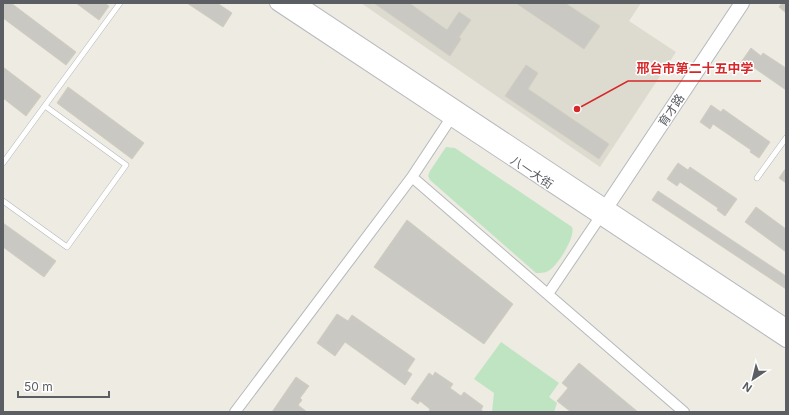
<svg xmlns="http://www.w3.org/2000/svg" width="789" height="415" font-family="Inter,'Noto Sans SC',sans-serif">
	<rect width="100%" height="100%" fill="#edebe2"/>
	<path fill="#dddbd0" d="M361,3H641L629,21L676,52L600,167Z"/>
	<path fill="#bfe4c2" d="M446,147L455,148L572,227C576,236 559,263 551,269C547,273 542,273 536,273L430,180L428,176L430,171Z
		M501,342L559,383L549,397L557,403L554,412H492L494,393L474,379Z"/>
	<path fill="#cac8c2" stroke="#d1cdc1" d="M3,3H11L76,52L66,65L3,18Z
		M76,3H104L109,6L99,20Z
		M187,3H217L232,13L223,27Z
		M374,3H409L447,30L459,12L471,20L459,37L461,39L450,56Z
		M516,3H565L600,26L584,49Z
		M782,3H786V13L779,7Z
		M751,48L761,56L763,53L786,68V90L753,67L750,72L739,65Z
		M526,65L538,73L528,89L609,144L599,159L505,96Z
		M3,67L41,96L26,116L3,98Z
		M68,87L144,143L132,159L57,103Z
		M711,105L721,112L723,109L770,142L759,158L750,152L751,150L713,124L710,129L700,122Z
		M678,163L688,170L690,167L737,199L725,216L717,210L718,208L680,182L677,186L667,179Z
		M786,168V183L779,178Z
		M658,191L786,276V289L652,200Z
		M756,207L786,229V252L745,222Z
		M407,220L513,304L484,344L374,267Z
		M3,223L56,261L44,277L3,247Z
		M337,314L348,321L352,315L415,359L407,371L412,374L405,385L345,342L335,356L317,343Z
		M579,363L638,412H571L557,401L568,388L562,383Z
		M435,372L453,384L450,388L461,396L464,392L483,406L481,410L484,412H429L430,409L420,401L418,404L411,399L429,373L433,376Z
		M296,377L309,386L300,398L302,400L298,405L307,412H272Z"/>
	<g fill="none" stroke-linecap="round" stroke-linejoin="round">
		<defs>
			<path id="lane" d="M3,163L120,3
				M757,178L786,138
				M3,201L67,247L126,165L45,106"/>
			<path id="street" d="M412,177L684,412
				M548,294L600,217
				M235,412L412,177L451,118"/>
			<path id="secondary" d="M277,3L786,340
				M298,3L786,326
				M601,215L742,3"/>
		</defs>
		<use href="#lane" stroke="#b5b8bc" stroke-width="6"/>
		<use href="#street" stroke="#b5b8bc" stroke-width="12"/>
		<use href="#secondary" stroke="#b6b8be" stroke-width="16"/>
		<use href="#lane" stroke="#fff" stroke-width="5"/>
		<use href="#street" stroke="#fff" stroke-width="10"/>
		<use href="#secondary" stroke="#fff" stroke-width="14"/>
	</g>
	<g text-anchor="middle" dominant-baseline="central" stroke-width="3" stroke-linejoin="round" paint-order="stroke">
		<g font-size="12" fill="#5b5e63" stroke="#fff">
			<text transform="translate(671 110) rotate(-56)">育才路</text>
			<text transform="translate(532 172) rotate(34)">八一大街</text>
		</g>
	</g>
	<path fill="none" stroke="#d62828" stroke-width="1.5" d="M577 109L628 81H761"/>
	<circle fill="#d62828" stroke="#fff" stroke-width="1.5" cx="577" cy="109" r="4"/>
	<g font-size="13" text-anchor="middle" font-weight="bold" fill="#d62828" stroke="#fff" stroke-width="3" stroke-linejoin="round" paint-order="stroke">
		<text x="695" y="73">邢台市第二十五中学</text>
	</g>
	<rect width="789" height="415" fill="none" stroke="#5b5e63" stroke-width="8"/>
	<g transform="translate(753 379) rotate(215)" stroke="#ffffff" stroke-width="3" paint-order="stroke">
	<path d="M0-3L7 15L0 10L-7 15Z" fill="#5b5e63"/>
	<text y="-6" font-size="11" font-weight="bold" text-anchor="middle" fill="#5b5e63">N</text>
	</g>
	<path d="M18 391v6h91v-6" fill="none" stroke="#5b5e63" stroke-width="2"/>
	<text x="24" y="391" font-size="12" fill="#5b5e63" stroke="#ffffff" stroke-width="3" paint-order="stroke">50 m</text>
</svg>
